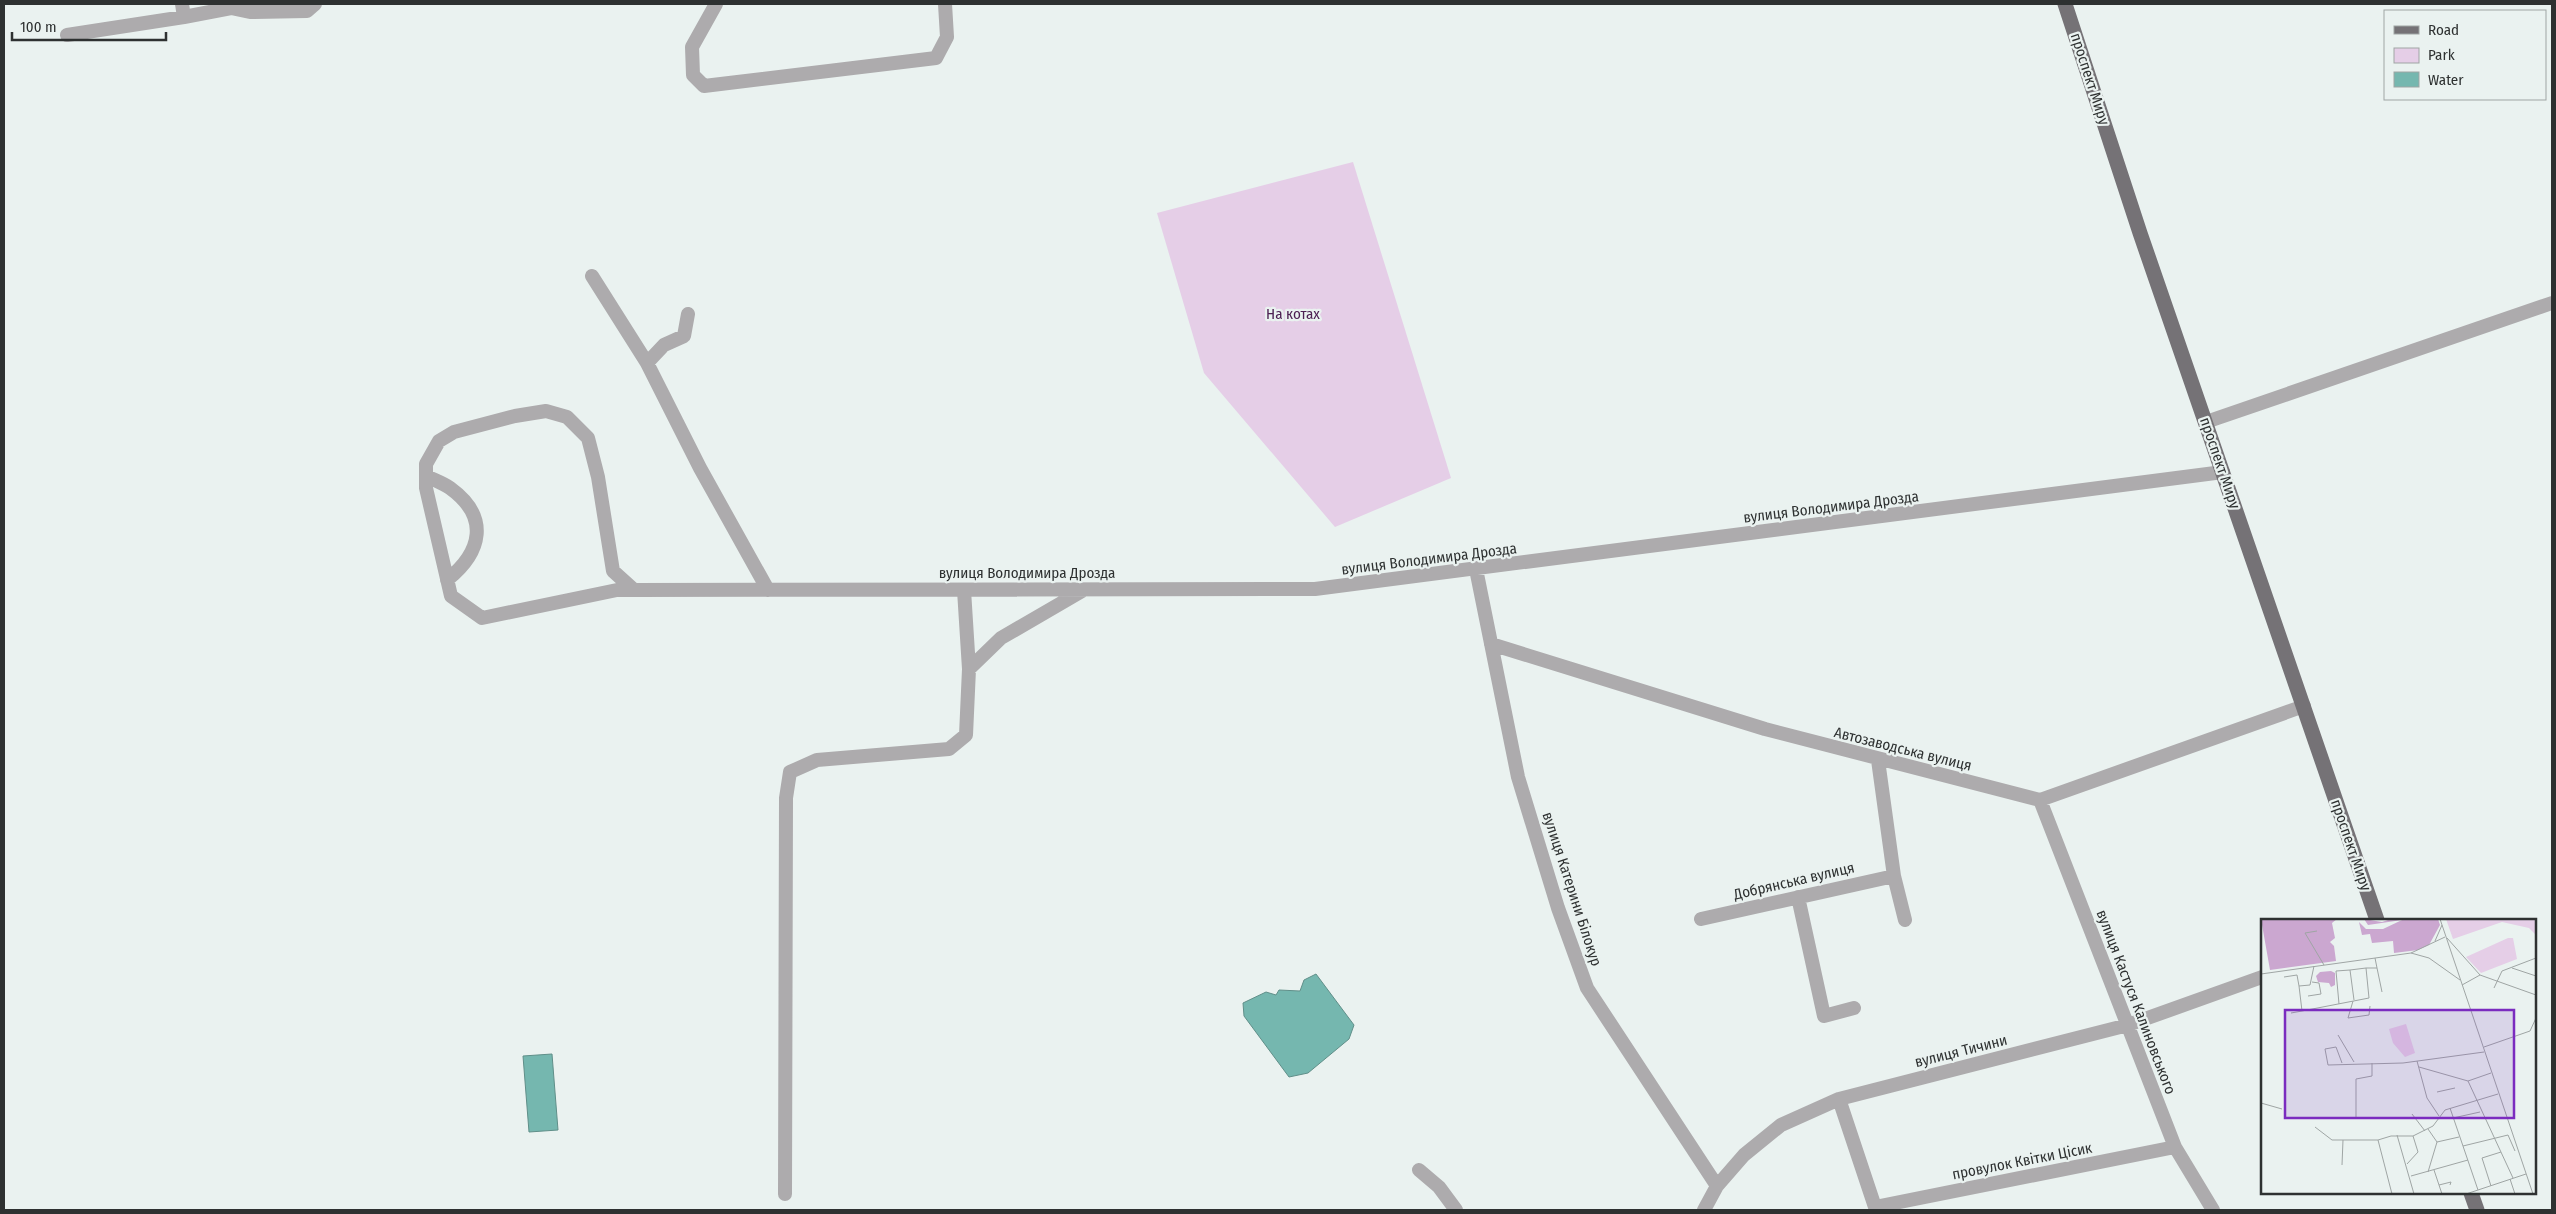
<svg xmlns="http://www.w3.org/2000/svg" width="2556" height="1214" font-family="'Fira Sans Condensed',sans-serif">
	<rect width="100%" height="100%" fill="#eaf2f0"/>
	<path fill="#e5cee7" d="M1353,162L1451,478L1335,527L1204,373L1157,213Z"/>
	<path fill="#75b7af" stroke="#608f89" d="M1316,974L1354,1025L1349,1039L1308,1073L1289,1077L1244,1016L1243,1003L1266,992L1276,995L1279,990L1300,991L1304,980Z
		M552,1054L558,1130L529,1132L523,1056Z"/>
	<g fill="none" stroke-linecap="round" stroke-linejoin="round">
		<path stroke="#adabad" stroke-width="14" d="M716,4L692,47L693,75L704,86L936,58L947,37L945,4
			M184,17L231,8L250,12L307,11L315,4
			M67,35L184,17L182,4
			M592,276L647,363L700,468L768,590
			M647,363L664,345L684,336L688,314
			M2206,422L2552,303
			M426,476C434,480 443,483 450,488C490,517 482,552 447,580
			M1476,569L1518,777L1558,908L1587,988L1717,1186
			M634,590L613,571L598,477L588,438L567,417L546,411L515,416L454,432L439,441L426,464V488L451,596L482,618L617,590H634L1315,589L2223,472
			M1491,644L1765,729L2040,800L2304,706
			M969,669L1001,638L1082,591
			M1878,760L1894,876L1905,920
			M2040,800L2175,1147L2213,1210
			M1798,897L1824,1016L1854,1008
			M1701,919L1894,876
			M1839,1099L1876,1210
			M1419,1170L1439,1187L1456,1210
			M785,1194L786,798L790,772L817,760L949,749L966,735L969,669L964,590
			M1875,1207L2175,1147
			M1704,1210L1717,1186L1744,1155L1781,1125L1839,1099L2128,1025L2262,977"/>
		<path stroke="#757276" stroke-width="15" d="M2065,4L2140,233L2377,920
			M2471,1193L2477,1210"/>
	</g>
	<g text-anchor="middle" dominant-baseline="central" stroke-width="4.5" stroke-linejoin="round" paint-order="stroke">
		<g font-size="15" fill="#2e3131" stroke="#eaf2f0">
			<text transform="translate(2090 79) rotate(72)">проспект Миру</text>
			<text transform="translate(2220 463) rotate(71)">проспект Миру</text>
			<text transform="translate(1831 507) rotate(-7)">вулиця Володимира Дрозда</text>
			<text transform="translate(1429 559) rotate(-7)">вулиця Володимира Дрозда</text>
			<text x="1027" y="573">вулиця Володимира Дрозда</text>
			<text transform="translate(1903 749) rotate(14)">Автозаводська вулиця</text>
			<text transform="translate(2351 845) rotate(71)">проспект Миру</text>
			<text transform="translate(1794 881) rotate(-13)">Добрянська вулиця</text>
			<text transform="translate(1572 889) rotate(72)">вулиця Катерини Білокур</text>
			<text transform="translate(2136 1002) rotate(69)">вулиця Кастуся Калиновського</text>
			<text transform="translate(1961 1051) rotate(-14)">вулиця Тичини</text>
			<text transform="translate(2022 1161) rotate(-11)">провулок Квітки Цісик</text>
		</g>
		<g font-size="15" fill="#4d2053" stroke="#eaf2f0">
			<text x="1293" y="314">На котах</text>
		</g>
	</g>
	<g transform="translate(2261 919)">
		<rect width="275" height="275" fill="#eaf2f0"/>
		<path d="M185,0H275V16L268,9L241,3L192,20ZM247,19H252L256,40L220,54L205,38ZM145,105L154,134L144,138L132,124L128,110Z" fill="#e5cee7"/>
		<path d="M0,0H76L71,4L74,19L69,23L73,27L75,42L9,51ZM103,0L121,3L130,0H177L179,6L168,26L157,31L133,34L132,22L111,24L109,15L101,16L98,3L105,10H122L141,1L107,6ZM70,52L74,54V66L70,68L68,64L57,63L55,57L59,53Z" fill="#cba7d0"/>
		<path fill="none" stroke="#9fa5a4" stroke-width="1" d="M179,0L272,275M56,12L44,14L63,46M186,19L219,56L275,76M174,22L181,6M150,34L168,39L199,61M116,49L121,73M251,49L275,57M0,55L150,34L184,18M23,58L36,56L38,67L49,66L53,47M201,66L219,56M233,69L241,52L275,39M47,77L60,75L58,64L51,63M93,81L89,51L105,49M92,82L87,99L108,96L109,87M78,85L75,52L89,51M41,92L108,79L105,49H116L114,39M30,94L41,92L38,67M77,116L93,143M223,128L269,112L275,99M156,142L166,179L178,197M81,144L75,128L64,130L67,146L142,144L223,133M158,148L207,162L230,154M207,162L252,259M176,173L194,169M0,184L21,190M189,189L217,271M151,195L164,212M95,198V160L111,157V144M192,199L219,193M54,208L71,221H117L130,217H152L172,207L184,191L237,175M167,210L176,223L198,218M136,216L153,275M117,221L131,275M202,227L247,216L254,232M146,245L157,233L152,217M81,246L82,221M173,251L181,275M167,253L176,223M150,257L207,241M249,260L254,275M178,266L190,263L189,266M230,267L221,239L240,233M205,275L265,255"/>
		<path fill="#7b2cbf" fill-opacity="0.15" stroke="#7b2cbf" stroke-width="2.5" d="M24,91H253V199H24Z"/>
		<rect width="275" height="275" fill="none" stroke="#2e3131" stroke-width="2.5"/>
	</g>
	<rect width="2556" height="1214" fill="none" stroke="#2e3131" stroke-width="10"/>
	<rect x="2384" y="10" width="162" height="90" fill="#eaf2f0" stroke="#9fa5a4"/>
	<rect x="2394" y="26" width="25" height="8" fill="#757276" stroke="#9fa5a4"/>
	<text x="2428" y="35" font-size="15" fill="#2e3131">Road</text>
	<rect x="2394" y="48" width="25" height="15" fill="#e5cee7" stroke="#9fa5a4"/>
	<text x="2428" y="60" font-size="15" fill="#2e3131">Park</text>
	<rect x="2394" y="72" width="25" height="15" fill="#75b7af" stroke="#9fa5a4"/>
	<text x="2428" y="85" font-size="15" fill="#2e3131">Water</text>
	<path d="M12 32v8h154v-8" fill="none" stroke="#2e3131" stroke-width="2.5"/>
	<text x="20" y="32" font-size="15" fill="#2e3131" stroke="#eaf2f0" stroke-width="4" paint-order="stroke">100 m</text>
</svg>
